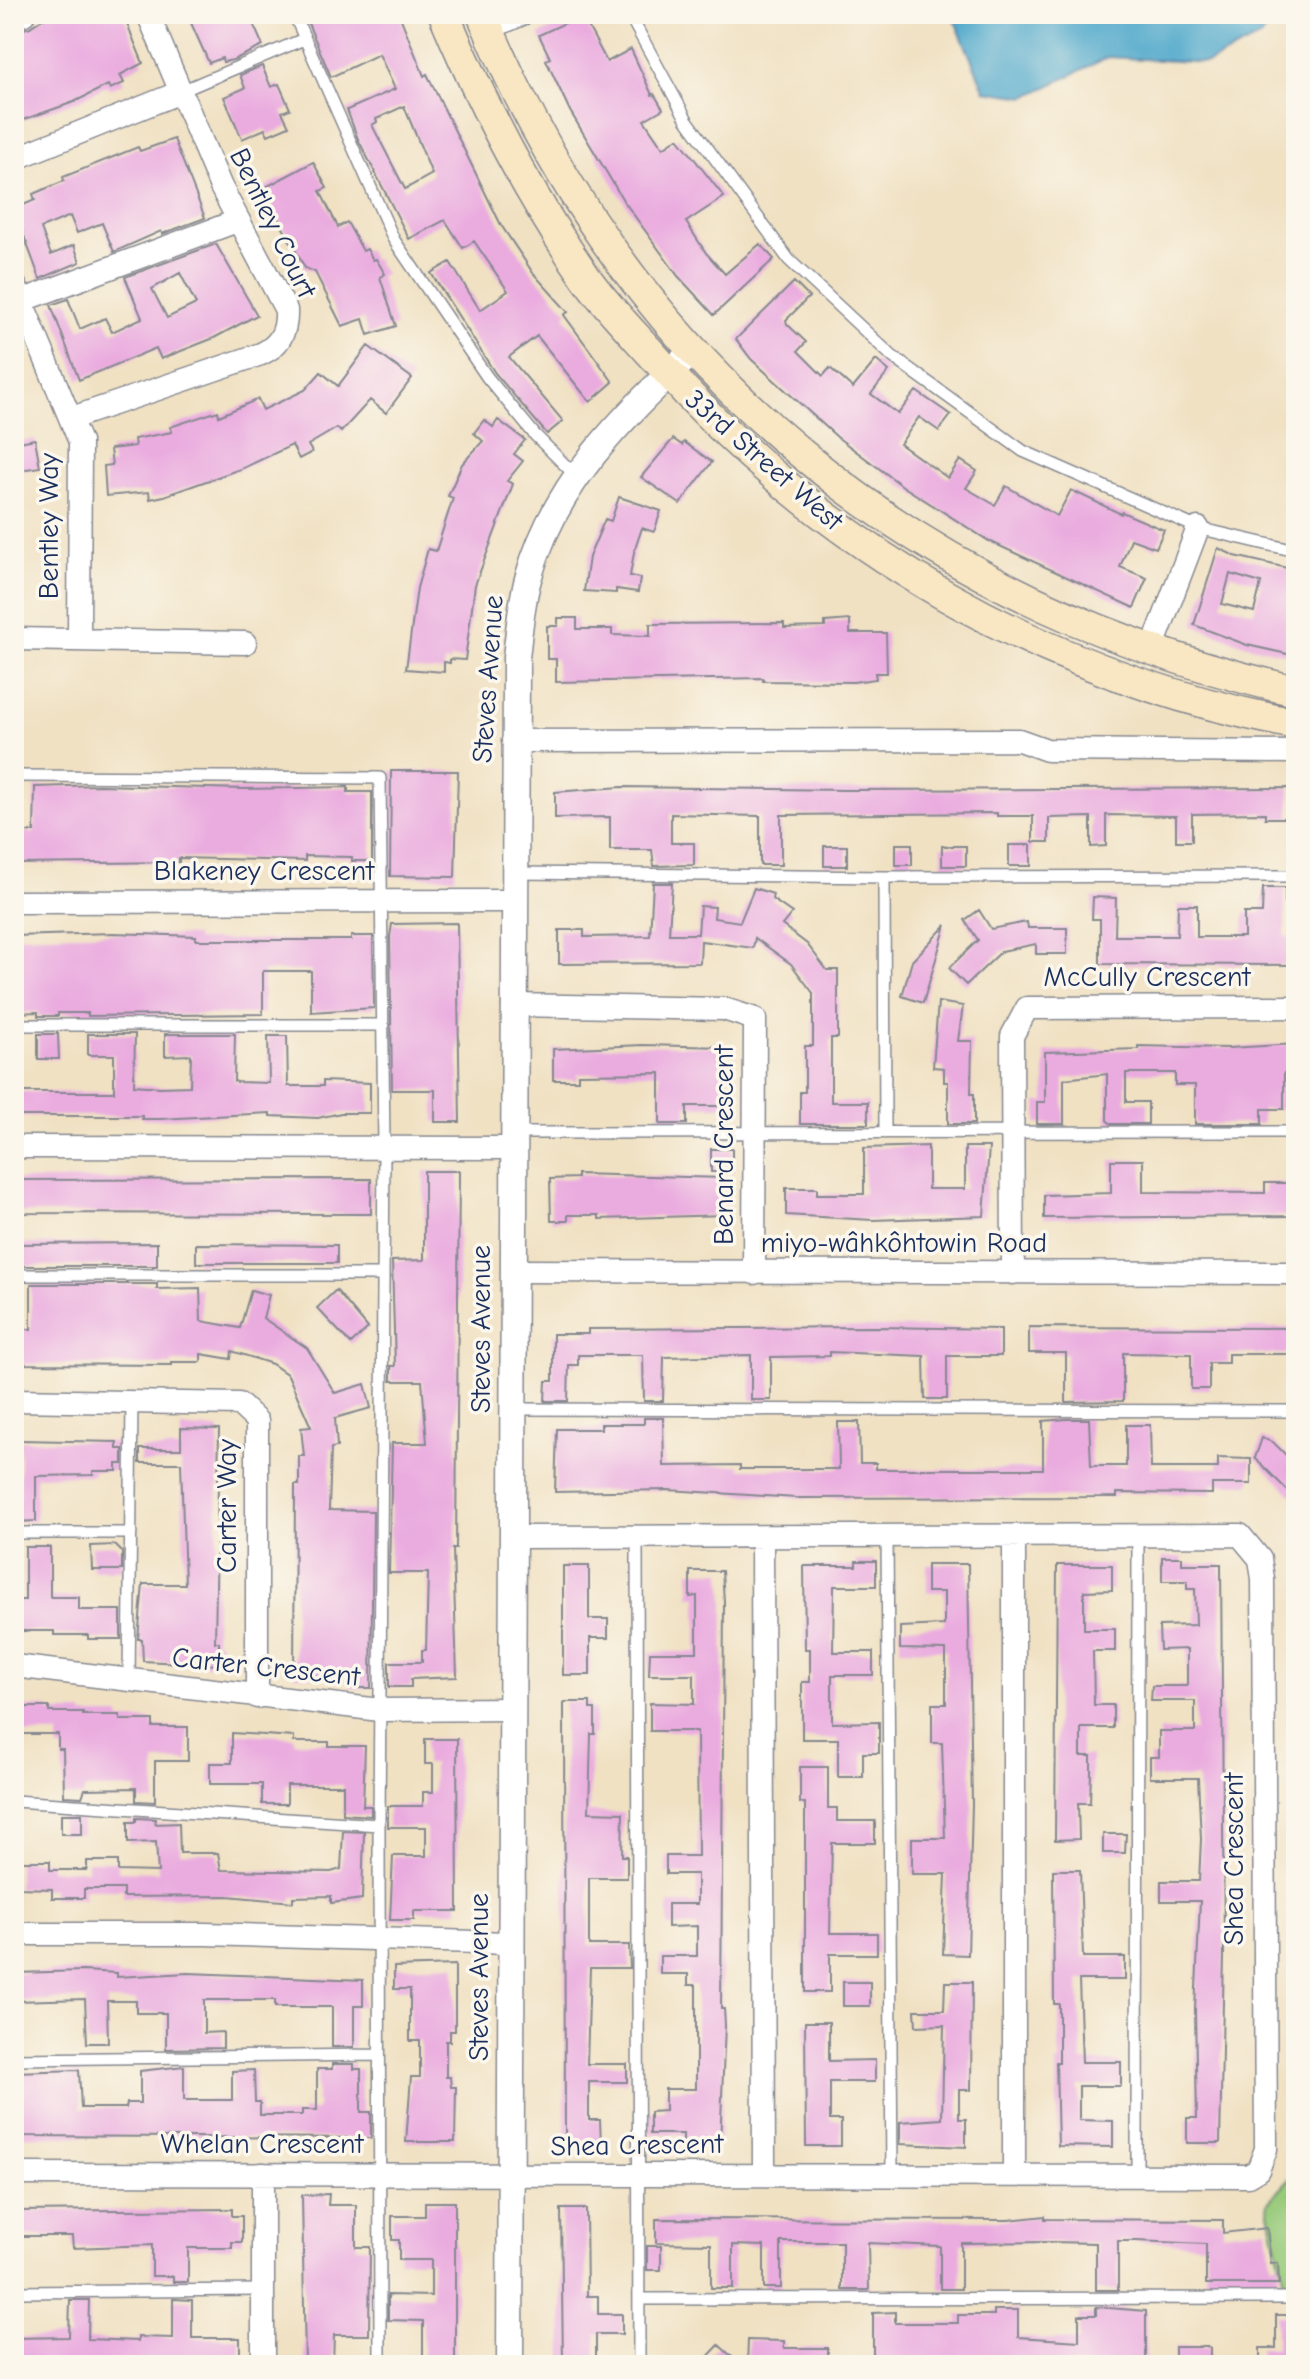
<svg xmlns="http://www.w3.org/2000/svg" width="1310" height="2379" font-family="'Comic Neue',sans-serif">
	<rect width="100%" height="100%" fill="#fbf7ec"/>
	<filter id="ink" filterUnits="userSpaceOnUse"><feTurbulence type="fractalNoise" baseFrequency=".0125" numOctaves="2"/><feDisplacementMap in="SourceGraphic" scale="16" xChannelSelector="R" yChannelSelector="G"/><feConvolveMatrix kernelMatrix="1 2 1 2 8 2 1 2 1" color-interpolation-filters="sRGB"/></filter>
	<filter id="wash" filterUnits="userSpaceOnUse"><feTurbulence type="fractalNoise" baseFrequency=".006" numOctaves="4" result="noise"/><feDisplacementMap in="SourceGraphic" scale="32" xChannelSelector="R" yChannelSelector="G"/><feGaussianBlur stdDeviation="1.8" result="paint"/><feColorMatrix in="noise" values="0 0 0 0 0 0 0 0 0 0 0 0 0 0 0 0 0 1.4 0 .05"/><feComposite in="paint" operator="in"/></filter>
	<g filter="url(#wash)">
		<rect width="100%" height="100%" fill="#f0e1c3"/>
		<path fill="#98ca7a" stroke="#5a7c6c" stroke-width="2" d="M1290,2178L1296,2180V2286H1285L1267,2203Z"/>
		<path fill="#4da7cb" stroke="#346b94" stroke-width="2" d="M952,14H1281L1259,38L1208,63L1108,57L1026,97L985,91Z"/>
		<g id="blocks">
			<path fill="#eaacdf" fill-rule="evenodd" d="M44,14H123L143,63L120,75L124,83L110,89L108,85L74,102L14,123V32L30,27L45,17Z
				M212,14H249L263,46L233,60L223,62L222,58L209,63L191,23Z
				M304,14H399L424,76L427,74L501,225L533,273L568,312L564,315L613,382L590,402L537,336L509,357L563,421L547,434L495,373L431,273L450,262L480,310L508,291L474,241L463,248L445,220L409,239L358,139L347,110L395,89L379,54L331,77ZM404,106L432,174L405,189L372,125L377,122L376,119Z
				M582,15L607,62L631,49L652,95L654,94L663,109L644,120L663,148L678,138L724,197L686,222L706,253L725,274L760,244L774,259L714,315L678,276L623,200L570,111L546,60L550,58L539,35Z
				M262,66L271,87L279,84L290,109L282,112L289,126L268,135L265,129L242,139L224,97L245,88L240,75Z
				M174,139L205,218L162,234L161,231L114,252L102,223L77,233L70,216L41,228L51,255L74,245L80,262L40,279L14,209L35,200L33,194L64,181L63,177L138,147L140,151Z
				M313,162L327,188L320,191L338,227L347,222L363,251L367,249L373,260L376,259L385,274L380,277L396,326L368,335L363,319L342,326L315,272L305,268L281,224L264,188Z
				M216,244L257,315L214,338L161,359L156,348L79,380L51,305L68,299L80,329L105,318L112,332L142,318L125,277ZM180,273L196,304L167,318L152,289Z
				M794,282L809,297L786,320L787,324L806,342L798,351L823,376L830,368L853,388L876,360L889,371L871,394L898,414L916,391L951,415L939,431L919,417L900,444L948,478L960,460L977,471L966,488L995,505L1006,486L1057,516L1071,490L1121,514L1122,512L1164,530L1156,548L1131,539L1120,567L1147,578L1134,608L989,541L904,487L837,437L751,359L736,339Z
				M368,346L412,378L386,413L370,400L341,432L337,428L308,445L312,452L299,459L292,445L243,468L164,496L150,499L149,492L106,496L104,466L112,465L110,449L135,446L134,439L172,432L170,427L218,411L219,416L258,399L263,410L305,390L321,372L338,386Z
				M484,420L493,427L498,420L525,440L514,454L523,461L507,481L513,484L475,585L465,660L450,659V663L444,662V672L406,669L417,588L428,549L436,551L453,498L448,496L462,464L483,441L474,433Z
				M35,439L40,467L20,470L19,461L14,462V443Z
				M673,439L682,445L684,442L712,462L680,504L641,477Z
				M619,497L661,511L654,532L642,528L634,552L630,576L640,578L638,592L616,589V593L584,591L589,557L605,519L611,521Z
				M1218,548L1235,556L1296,570V656L1247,645L1194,625ZM1230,574L1261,583L1254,612L1222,604Z
				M558,618H577V629H612V635L650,636V624L784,623V628L825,627V622L850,620V633H886L887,673H875L876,679L853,682L763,681V678L556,682V659H547V626H558Z
				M391,771H458L455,877L390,876Z
				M99,785L244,789L348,787V792H372V861H352V857L305,856V861L179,858V862L14,864V832H34L35,787Z
				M622,787L846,790L1290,788V818H1265V813L1192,814V841H1176V816L1106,815V846L1091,847V817L1049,818V842H1033V816H997V813L781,815V865H760V816L671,814V843H694V865L654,866L652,850H610V817L555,818V792Z
				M896,844H912V865H896Z
				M1009,845H1031V866H1009Z
				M824,846H847V866H824Z
				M942,846H966V866H942Z
				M653,883H672L669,934H698L700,906L715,907L714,918L740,922L754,888L773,894L772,899L792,913L782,925L807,944L827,970H838V1038H831V1102H868V1124H800V1092H805V1046H813V993L791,964L755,938L753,948L701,941L700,963L559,964V930H584V937L650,936Z
				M1263,888H1285V937H1296V965L1100,964V919H1092L1093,897L1116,898L1115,936H1177L1178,905H1197V937H1244V913H1262Z
				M979,910L991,929L1027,922L1028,928H1067V954H1036V944L1002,951L966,985L949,968L978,940L965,920Z
				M457,923L460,1122H435V1090H392L390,936L392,924Z
				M946,925L923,1003L902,996L912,961Z
				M113,933L196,936V940H351V936H373L374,1008L311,1012V971H263V1014L88,1016V1013H58V1016H38V1012L14,1013V936Z
				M938,1002L963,1006L958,1041H972L971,1094H974V1124H948V1082H944V1068L933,1067Z
				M38,1034H58L59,1059H38Z
				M88,1034H135L134,1085L160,1087L190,1086L191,1055L165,1056V1034H235L234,1081L237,1082L269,1083L268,1036H287L288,1086H323V1081L370,1083V1113H341L318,1118L270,1116V1113L160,1119H142V1116H14V1092H114V1055H88Z
				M1296,1044V1073H1284V1109H1262V1124H1195V1085H1175V1073H1126V1102H1148V1124H1111L1107,1120V1074L1064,1079V1124H1037V1102H1045V1052L1138,1049V1046L1229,1048Z
				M643,1045L725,1047L726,1106H687V1124H660V1073L578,1074V1080H553V1049Z
				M928,1146V1189H965V1147H989L984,1216L873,1220L786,1215V1188H817V1194H864V1148Z
				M711,1149H732V1172H711Z
				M1111,1160H1143V1192L1265,1193V1183H1293L1296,1216L1044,1218V1195L1111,1193Z
				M424,1171H459L456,1549H453L457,1677L411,1679V1687H389V1662H422V1650H426L428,1573H389L392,1443H427L422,1381H391V1366H395L392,1261L424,1260Z
				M577,1174L724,1178V1215L599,1219V1215H568V1221H551L550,1179L577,1178Z
				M371,1179V1214L14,1213V1180Z
				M157,1243V1266H14V1244Z
				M196,1244L337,1245V1263H196Z
				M31,1284H157V1289L200,1288L201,1321L240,1328L251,1290L269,1295L263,1318L307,1348L335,1393L365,1384L371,1408L335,1418L337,1447L331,1448L329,1510L373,1511L371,1688H350V1676H294L295,1485H299V1456H304L301,1428L311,1427L288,1375L272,1364L232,1351L231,1359L201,1354V1362H172V1365L14,1364V1329H31Z
				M336,1290L368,1328L351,1344L317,1308Z
				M877,1327L1001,1329V1356H947V1399H925L924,1356L830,1352V1356L771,1357V1400H751V1355L664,1357L663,1401H644L643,1355H578V1365H569L568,1401H545L546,1381H553V1334H588V1329Z
				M1029,1327L1296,1328V1354H1228V1363H1209V1389H1191V1354L1123,1353V1401L1066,1402V1353H1029Z
				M644,1418H663L664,1466L740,1465V1469H839L838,1422H859L860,1463H876V1469H1043V1421L1066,1419H1089L1091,1466H1126V1425H1150L1151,1468H1218V1458L1251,1459V1484H1212V1494L1117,1493V1497L797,1498L668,1490L555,1492L557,1429H601V1424H644Z
				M181,1428L219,1429L215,1642H219V1665L143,1661L142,1639H138L143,1584H185L181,1463H140V1449H181Z
				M1262,1438L1273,1442L1296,1465V1499L1255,1458Z
				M20,1440L117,1442V1449H123V1464H117V1471H93V1475L36,1476V1521L14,1522V1499H20Z
				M115,1545L122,1552V1570H92L91,1546Z
				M25,1547H50V1597H79V1610H121V1639H88V1635H54V1631H14V1600H25Z
				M1162,1557H1182V1564H1221L1224,1954L1220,2143H1187V2118H1197L1195,2010L1200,1901H1161V1881H1199L1201,1839L1198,1778H1150V1757H1159V1731H1195V1701H1151L1152,1686H1187V1649L1160,1650L1159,1626L1196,1625L1195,1589H1187V1581H1162Z
				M856,1561H876V1586H834L833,1652H873V1675H832V1723L879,1722V1753H863V1777H838V1739H802V1682H810V1649H805L804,1566H856Z
				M927,1564H968L972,1804L968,1955L943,1954L946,1874H912V1838H945L942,1743H932V1704H946V1650L900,1649V1627L944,1625V1592H927Z
				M1057,1565H1112V1590L1084,1591V1629H1115V1651H1093L1094,1705H1113V1728H1081V1756H1091V1772L1090,1803H1078L1079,1839L1055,1840Z
				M563,1566H589V1619H608V1638H590V1675H563Z
				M690,1571H722L724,1602L721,2009H724L725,2025L720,2144H683V2134H650V2112L665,2111V2089H696V1985H688V1974H660V1956H697V1926L668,1927V1904H697V1874H666V1856H698L697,1731H650V1703L694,1704V1675H649L650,1652H697V1596L690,1597Z
				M564,1702H590V1709H595V1734H591L589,1812L623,1813L622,1856H627V1878H589V1945H629L630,1968H590L587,2064H627V2082H589V2120H600L601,2145H565Z
				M19,1707H49V1712H83V1715H120V1720H153V1727H188V1761H155V1802L136,1801V1788L85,1789L82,1797L64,1796L63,1749H58V1734H19Z
				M232,1733L294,1737V1742H329V1746H365L363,1806H371V1816L343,1814V1785H287V1804H262V1784H210V1763H232Z
				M425,1739H457L458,1911H414V1920H390L393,1856H426V1827H388V1806H423V1792H433V1764H425Z
				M800,1767H828V1808H837V1821H875V1843H832L830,1933H877V1954H830V1992H805V1803H800Z
				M61,1814H82V1834H61Z
				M136,1818L155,1819V1824L179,1823L180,1853H218L221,1870L331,1872L341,1869L343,1831L364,1832L362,1899L331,1903V1896L293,1897V1902L227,1896L123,1897V1889H84V1898H52V1889L18,1888V1861H50V1870H87V1861H118V1871L158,1872L156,1842L128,1843V1822H136Z
				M1103,1834H1126L1125,1853H1103Z
				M1053,1870H1080L1083,1957H1125V1980H1079L1082,2062H1121V2086H1079V2120L1113,2121V2147L1058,2146L1056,2062H1059V2004H1054Z
				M455,1965V2031H450V2041H446V2077H450L451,2087H456L455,2142H406L411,2077H420V2041H410V1989H394V1967Z
				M83,1971L117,1973V1977L188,1973L363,1980V2006H354V2047H332V2007H275V2000H204V2033L223,2032V2048L166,2049V2013H136V2001H107L108,2043H87L85,1999L16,2001V1973Z
				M843,1982H870V2006H843Z
				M945,1982H972L971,2090H959V2119H966V2147L900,2144V2122L942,2119L944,2025L916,2026L915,2010H944Z
				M805,2022H829V2061L875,2060V2082H830V2120H841V2146H806Z
				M332,2064H354V2069H361V2112H371V2138L21,2136V2096H14V2072L79,2070L81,2108H126L127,2103H140V2071L184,2066V2100H232V2071L254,2070L255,2102H260V2115H302V2110H317V2069H332Z
				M329,2194L328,2205H356V2247H370L369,2335H334L333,2365H305L302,2195Z
				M425,2202H455V2365H423V2321L388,2320V2295L431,2296V2260H399V2240H392V2216H425Z
				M232,2209V2216H242V2242H232V2248H188V2282H173V2276H152V2245L73,2248L72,2236H14V2211Z
				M561,2209H586L587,2296H598V2314H622V2334H596V2363H563Z
				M1045,2216V2219L1223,2220V2233L1267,2228L1271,2264L1278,2263L1279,2284H1206V2244L1136,2241H1118V2290H1096V2243L1052,2242L961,2243V2289H940V2246L868,2243L869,2290H842V2242H781V2288H764V2246L733,2245V2288H711V2244L656,2243V2219L1008,2220Z
				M647,2246H661V2270H647Z
				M173,2299L192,2300V2338H240V2365H14V2338L69,2337L70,2300H89L88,2339L138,2341V2337L173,2338Z
				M1096,2307L1146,2311V2365H873V2313L895,2312V2323H958V2315H994V2310H1018V2337L1079,2341V2315H1096Z
				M1276,2315H1296V2365H1260V2348H1276Z
				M748,2340L784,2341V2348H828V2365H747Z
				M719,2345L741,2365H700Z
				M1175,2347H1210V2365H1175Z"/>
		</g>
	</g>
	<g filter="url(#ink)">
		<use href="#blocks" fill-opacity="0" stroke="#868890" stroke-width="2"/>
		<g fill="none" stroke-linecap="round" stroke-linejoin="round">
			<defs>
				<path id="service" d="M294,14L394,240L487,377L535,435L575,475
					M629,14L687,120L789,260L893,357L1023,451L1198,528L1296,551
					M179,92L304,39
					M14,776L380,778L384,1148L379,1825L380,2365
					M517,873L884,877L1296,876
					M884,877L885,1133
					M14,1025H383
					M513,1133L1296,1132
					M14,1275H382
					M513,1409L1296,1411
					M14,1533H131
					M637,1536L639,2365
					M887,1537L892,2175
					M129,1681L132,1401
					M14,1801L379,1825
					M14,2059L379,2055
					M1137,2174L1138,1534
					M14,2292L264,2290
					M639,2299L1296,2298"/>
				<path id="minor" d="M14,18L24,14
					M488,29L522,14
					M14,159L178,93
					M14,283L80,442L79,639
					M21,301L237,221
					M72,418L261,354C281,345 287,330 286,310L221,187L148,14
					M14,639L245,643
					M1152,649L1198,528
					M513,741L1019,740L1047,750L1296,752
					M14,902L513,901
					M513,1005L724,1009L755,1019L754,1273
					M14,1147L513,1148
					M513,1271L1296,1273
					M1013,1273L1012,1036L1027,1008L1296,1007
					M14,1400L239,1404L257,1421V1697
					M762,1537L764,2174
					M14,1666L380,1710L512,1709
					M14,1934H205L510,1943
					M14,2174L1248,2176L1258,2170L1266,2149L1263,1579L1260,1559L1240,1535L513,1537
					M1014,2175V1536
					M263,2365V2174"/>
				<path id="tertiary" d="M510,2365L516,658C519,632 521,604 528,579C554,483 622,418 692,352"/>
				<path id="secondary" d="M444,14C483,107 529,196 587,279C608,308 634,334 658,361C825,551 1048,677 1296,724
					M482,14C631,374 919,605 1296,691"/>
			</defs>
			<use href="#service" stroke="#868890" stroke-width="14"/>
			<use href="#minor" stroke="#868890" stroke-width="25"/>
			<use href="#tertiary" stroke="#868890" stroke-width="29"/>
			<use href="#secondary" stroke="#868890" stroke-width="33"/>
			<use href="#service" stroke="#fff" stroke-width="11"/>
			<use href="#minor" stroke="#fff" stroke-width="22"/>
			<use href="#tertiary" stroke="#fff" stroke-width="26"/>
			<use href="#secondary" stroke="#f9e7c3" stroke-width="30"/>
		</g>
	</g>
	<g text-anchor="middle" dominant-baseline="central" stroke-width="7" stroke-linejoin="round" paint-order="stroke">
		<g font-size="28" fill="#1b2f5e" stroke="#fbf7ec">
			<text transform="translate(273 223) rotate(64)">Bentley Court</text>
			<text transform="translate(764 460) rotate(41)">33rd Street West</text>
			<text transform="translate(49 526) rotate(-90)">Bentley Way</text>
			<text transform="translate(488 679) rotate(-86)">Steves Avenue</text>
			<text x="264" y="871">Blakeney Crescent</text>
			<text x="1147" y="977">McCully Crescent</text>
			<text transform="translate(724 1145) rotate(-90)">Benard Crescent</text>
			<text x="904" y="1243">miyo-wâhkôhtowin Road</text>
			<text transform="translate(481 1329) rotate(-90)">Steves Avenue</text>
			<text transform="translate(227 1506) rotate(-90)">Carter Way</text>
			<text transform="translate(266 1667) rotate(6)">Carter Crescent</text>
			<text transform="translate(1234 1859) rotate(-90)">Shea Crescent</text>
			<text transform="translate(479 1977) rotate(-90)">Steves Avenue</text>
			<text x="262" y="2144">Whelan Crescent</text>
			<text transform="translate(637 2145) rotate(-1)">Shea Crescent</text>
		</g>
	</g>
	<rect width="1310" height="2379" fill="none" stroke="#fbf7ec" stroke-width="48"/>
</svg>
